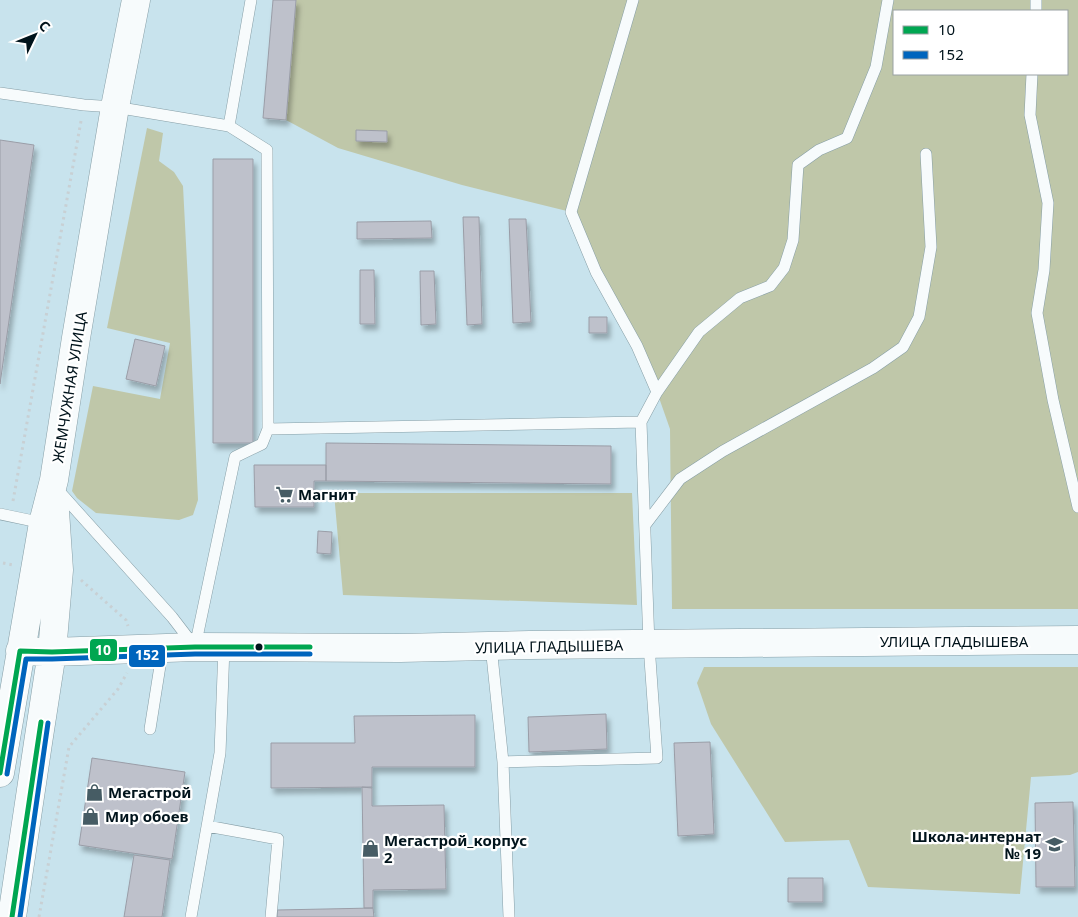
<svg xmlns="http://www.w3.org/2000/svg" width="1078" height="917" font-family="'Noto Sans',sans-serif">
	<defs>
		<filter id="shadow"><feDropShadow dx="3" dy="5.5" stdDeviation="2.5" flood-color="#0004"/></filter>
	</defs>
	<rect width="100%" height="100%" fill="#c8e3ed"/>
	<path fill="#bfc7a9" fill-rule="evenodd" d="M296,0H1078V609H672L670,429L657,392L571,212L462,185L338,148L286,120ZM894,11H1067V74H894Z
		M147,128L163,133L159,161L174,172L183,186L190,321L198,500L193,515L179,520L96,513L77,498L72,491L93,386L160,399L170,343L107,328Z
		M334,493H632L637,605L343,595Z
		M704,667H1078V772L1070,775L1031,777L1020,894L868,887L849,840L785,842L711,724L697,683Z"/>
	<path fill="#bec1cb" stroke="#9a9da7" filter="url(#shadow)" d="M273,0H296L286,120L263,118Z
		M356,130L387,131V142L356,141Z
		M0,140L34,145L0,384Z
		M213,159H253V443H213Z
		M463,217H479L482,324L467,325Z
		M509,219H526L531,322L513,323Z
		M431,221L432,238L357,239V222Z
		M360,270H374L375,324H360Z
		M420,271H434L436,324L421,325Z
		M589,317H607V333H589Z
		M135,339L165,346L156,386L126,379Z
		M326,443L611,446V484L326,481Z
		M254,465H326V481H314V507H255Z
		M318,531L332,532L331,554L317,553Z
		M606,714L607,749L529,752L528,717Z
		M475,715V767H372V787L271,788V743H355L354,716Z
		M710,742L714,834L678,836L674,743Z
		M92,758L185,772L172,859L79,845Z
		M362,787L372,788V806L444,805L446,889L373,890V908H364Z
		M1073,802L1075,887H1036L1035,803Z
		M134,855L170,860L162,917H124Z
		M788,878H823V902H788Z
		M373,908L374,917H277V910Z"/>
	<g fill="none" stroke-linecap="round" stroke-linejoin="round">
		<defs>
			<path id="service" d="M633,0L571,212L596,272L637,346L657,392
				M1036,11V0
				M1032,74L1030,115L1048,203L1044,270L1037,313L1053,400L1078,507
				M0,93L84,105L115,107L229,126L267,150L268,429
				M229,126L251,0
				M641,422L657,392L699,332L740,298L770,286L784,268L793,240L798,165L819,150L847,138L876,67L888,0
				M56,484L58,490L172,617L195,647L235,457L262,444L268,429L641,422L649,645L657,758L503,762
				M0,514L43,523
				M645,525L680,479L723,451L873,368L903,347L919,317L931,247L926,154
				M491,646L503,762L509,917
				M150,729L163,647
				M207,826L278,839L271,917
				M191,917L220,753L224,647"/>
			<path id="primary" d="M20,651L52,652L195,647L400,648L530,645L1078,640
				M0,773L43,523L54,480L76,338L115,107L136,0
				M12,917L38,743L52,652L59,570L55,511"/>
		</defs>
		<use href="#service" stroke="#869ea6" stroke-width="12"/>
		<use href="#primary" stroke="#869ea6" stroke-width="29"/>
		<path stroke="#c8d0d4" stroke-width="3" stroke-dasharray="2.5 4" stroke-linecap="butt" d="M13,501L81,121
			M3,563L13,565
			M81,580L126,620L128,626
			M39,917L69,747L118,689L127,673"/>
		<use href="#service" stroke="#f7fbfc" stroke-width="11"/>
		<use href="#primary" stroke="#f7fbfc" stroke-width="28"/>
		<defs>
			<path id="bus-1" d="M0,773L20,651L52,652L195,647H310
				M12,917L41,722"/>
			<path id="bus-2" d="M7,774L26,659H52L195,654H310
				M20,917L48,723"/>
		</defs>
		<use href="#bus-1" stroke="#fff" stroke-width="9"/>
		<use href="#bus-2" stroke="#fff" stroke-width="9"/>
		<use href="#bus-1" stroke="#00a651" stroke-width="5"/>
		<use href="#bus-2" stroke="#0065bd" stroke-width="5"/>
	</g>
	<defs>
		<symbol id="supermarket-bare" viewBox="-9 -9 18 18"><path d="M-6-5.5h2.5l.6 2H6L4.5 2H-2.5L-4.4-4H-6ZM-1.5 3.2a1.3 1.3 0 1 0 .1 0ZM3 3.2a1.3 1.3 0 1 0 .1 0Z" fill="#465c64" stroke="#fff" stroke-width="2.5" paint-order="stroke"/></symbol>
		<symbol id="shop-bare" viewBox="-9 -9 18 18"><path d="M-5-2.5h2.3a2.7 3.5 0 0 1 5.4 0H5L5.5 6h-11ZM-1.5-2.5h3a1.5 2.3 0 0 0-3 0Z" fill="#465c64" stroke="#fff" stroke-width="2.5" paint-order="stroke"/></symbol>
		<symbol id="school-bare" viewBox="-9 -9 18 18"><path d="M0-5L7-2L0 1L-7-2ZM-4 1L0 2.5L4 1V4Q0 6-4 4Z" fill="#465c64" stroke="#fff" stroke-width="2.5" paint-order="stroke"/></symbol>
	</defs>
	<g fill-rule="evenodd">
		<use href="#supermarket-bare" x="272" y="482" width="25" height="25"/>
		<use href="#shop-bare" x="82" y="780" width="25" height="25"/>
		<use href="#shop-bare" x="78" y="804" width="25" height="25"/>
		<use href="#school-bare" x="1042" y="832" width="25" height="25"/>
		<use href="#shop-bare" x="358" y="836" width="25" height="25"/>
	</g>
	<circle fill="#00131b" stroke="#fff" stroke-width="2" cx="259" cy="647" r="4.5"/>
	<g text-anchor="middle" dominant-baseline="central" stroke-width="4.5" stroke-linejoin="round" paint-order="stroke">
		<g font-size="15" fill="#00131b" stroke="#fff">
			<text transform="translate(69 387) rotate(-81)">ЖЕМЧУЖНАЯ УЛИЦА</text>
			<text x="954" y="641">УЛИЦА ГЛАДЫШЕВА</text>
			<text transform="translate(549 646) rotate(-1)">УЛИЦА ГЛАДЫШЕВА</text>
		</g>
		<g font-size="15" font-weight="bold" fill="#00131b" stroke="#fff" text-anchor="start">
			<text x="298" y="494">Магнит</text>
			<text x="108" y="792">Мегастрой</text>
			<text x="105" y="816">Мир обоев</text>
			<text x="1041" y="836" text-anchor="end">Школа-интернат<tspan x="1041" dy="17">№ 19</tspan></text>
			<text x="384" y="840">Мегастрой_корпус<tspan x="384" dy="17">2</tspan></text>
		</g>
	</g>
	<g stroke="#fff" stroke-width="2">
		<rect x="89" y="638" width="29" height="24" rx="5" fill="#00a651"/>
		<rect x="128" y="644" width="38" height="24" rx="5" fill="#0065bd"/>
	</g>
	<g font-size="14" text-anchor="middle" font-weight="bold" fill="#fff">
		<text x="103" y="655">10</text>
		<text x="147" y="660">152</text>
	</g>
	<rect x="893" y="10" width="175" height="65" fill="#ffffff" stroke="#99a1a4"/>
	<rect x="903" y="26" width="25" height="8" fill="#00a651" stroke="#99a1a4"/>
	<text x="938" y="35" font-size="15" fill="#00131b">10</text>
	<rect x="903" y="51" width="25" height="8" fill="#0065bd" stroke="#99a1a4"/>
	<text x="938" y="60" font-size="15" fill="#00131b">152</text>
	<g transform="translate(35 35) rotate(47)" stroke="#ffffff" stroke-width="4" paint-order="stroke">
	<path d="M0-4L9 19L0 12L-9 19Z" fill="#00131b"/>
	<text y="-8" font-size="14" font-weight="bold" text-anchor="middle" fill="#00131b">С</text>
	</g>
</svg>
